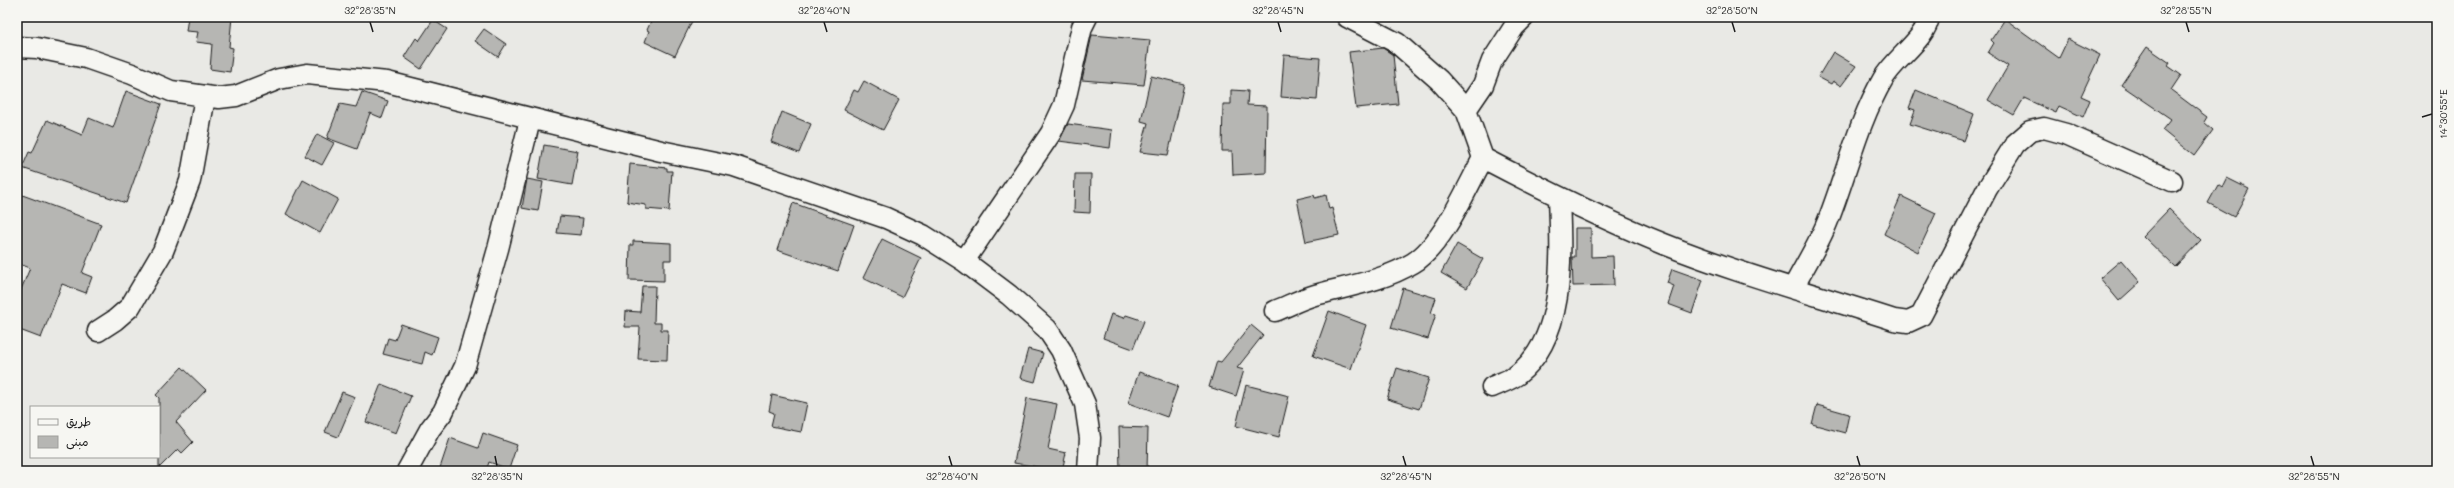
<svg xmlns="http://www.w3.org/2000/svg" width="2454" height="488" font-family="Mali,'Playpen Sans Arabic',sans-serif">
	<rect width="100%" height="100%" fill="#e9e9e5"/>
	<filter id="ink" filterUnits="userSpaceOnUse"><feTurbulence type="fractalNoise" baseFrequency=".025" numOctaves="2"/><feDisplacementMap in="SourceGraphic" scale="8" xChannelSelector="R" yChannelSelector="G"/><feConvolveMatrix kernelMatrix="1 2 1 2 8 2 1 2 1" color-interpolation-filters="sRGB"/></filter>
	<g filter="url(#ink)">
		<path fill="#b6b6b3" stroke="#1c1c1c" d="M188,17H232L229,47L233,48L230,72L210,69L212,44L196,42L198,32L186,31Z
			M653,17H694L675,56L645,42L649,31L647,30Z
			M2005,19L2059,58L2068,39L2100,55L2081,96L2090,100L2083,117L2059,106L2056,113L2024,98L2014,115L1988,100L2008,66L1988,53L1994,43L1991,40Z
			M433,20L447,29L421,69L404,57L416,38L419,41Z
			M484,29L506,44L498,57L475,41Z
			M1092,35L1150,40L1144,85L1082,80Z
			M2147,47L2170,63L2168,66L2181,75L2171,90L2207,117L2204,122L2213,130L2194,156L2162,130L2171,119L2121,85Z
			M1383,48L1393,55L1398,104L1356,108L1349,52Z
			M1833,52L1856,66L1841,86L1833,81L1831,84L1818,77Z
			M1284,55L1320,58L1317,100L1281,97Z
			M1151,76L1184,84L1168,155L1140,152L1148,123L1141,121Z
			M864,81L899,100L883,130L844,110L854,90L858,92Z
			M1231,90L1248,91L1247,105L1267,106L1266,173L1233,175L1232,151H1222L1223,104H1231Z
			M1916,90L1974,114L1964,141L1910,124L1915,110L1909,108Z
			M126,91L161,104L126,203L22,168L29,152L32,153L47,120L82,135L89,118L113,128Z
			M362,92L388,101L382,118L370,113L357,149L327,138L340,104L356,107Z
			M782,112L811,124L799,153L771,142Z
			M1068,124L1112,130L1110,148L1059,141Z
			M317,134L334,143L322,165L305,156Z
			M544,145L578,151L572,185L538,179Z
			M630,164L667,168V171H672L669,211L646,209V205L627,202Z
			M1075,174H1091L1090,213L1074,212Z
			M2227,178L2249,189L2234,217L2208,203L2218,185L2222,188Z
			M527,179L543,182L538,211L522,208Z
			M303,180L338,199L320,233L286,214Z
			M17,193L101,224L82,273L92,277L86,293L62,284L41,338L17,329V299L30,268L17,263Z
			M1314,195L1315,198L1326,195L1329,209L1332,208L1339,235L1306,242L1297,199Z
			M1901,196L1936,213L1918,252L1884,234Z
			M793,203L854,225L838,271L777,250Z
			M2169,209L2201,240L2175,267L2143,236Z
			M560,216L583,218L581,235L557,233Z
			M1575,228H1591V257L1613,256L1614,285L1573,286L1572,257H1575Z
			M882,239L921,258L902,297L863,278Z
			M633,241L671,243V260H664V281L629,280L630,245H633Z
			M1457,244L1483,259L1467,288L1441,273Z
			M2121,260L2140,282L2119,301L2100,278Z
			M1672,269L1703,280L1692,313L1668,304L1674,286L1667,283Z
			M642,286H655L654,323H661V330H668L667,360L638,359L640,327H625L626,311L640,312Z
			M1403,288L1436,298L1431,313L1436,314L1428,339L1391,328Z
			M1329,311L1366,325L1351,369L1313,356Z
			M1111,314L1124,318L1126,315L1144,321L1133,349L1103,338Z
			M401,324L438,337L432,355L425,352L422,364L383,354L388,338L395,340Z
			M1251,325L1263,335L1237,368L1244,370L1236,396L1209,387L1217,361L1221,362Z
			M1028,349L1043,353L1035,382L1020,378Z
			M182,367L206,390L176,422L193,442L182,453L178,449L159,468V398L156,395Z
			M1397,368L1429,378L1419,409L1387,399Z
			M1139,372L1178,386L1167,417L1128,403Z
			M381,384L411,396L396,433L366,422Z
			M1246,385L1289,396L1279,437L1236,426Z
			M342,392L355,397L338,437L325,432Z
			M772,395L807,403L801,432L771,426L774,413L769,411Z
			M1027,398L1057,404L1048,449L1066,453L1062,471L1014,463Z
			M1817,405L1849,414L1845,433L1812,424Z
			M1119,427L1148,428L1147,471H1120Z
			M483,433L517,445L509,469L489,462L486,471H439L450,438L478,448Z"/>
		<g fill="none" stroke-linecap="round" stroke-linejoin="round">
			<defs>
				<path id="minor" d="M17,47L37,48L86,58L132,74L171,91L219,98L236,96L279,79L307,74L387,82L661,151L734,166L886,218L923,235L964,261L1009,295L1047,329L1061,350L1085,404L1090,438L1088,471
					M1466,110L1483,85L1492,61L1514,27L1524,17
					M1483,158C1542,189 1602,219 1664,244C1739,274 1817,295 1894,320L1908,322L1921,316L1987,189L2015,144L2030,131L2044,128L2066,134L2172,181
					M964,261L1051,133L1064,105L1082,27L1087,17
					M1793,288C1805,265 1820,242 1829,218C1847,172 1858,122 1883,79C1895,58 1926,39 1929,17
					M1275,311C1288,306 1301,299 1315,295C1348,286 1383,281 1413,263C1442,246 1467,188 1483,158L1466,110L1439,80L1397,43L1347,17
					M98,331L115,320L130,307L163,251L190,181L205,97
					M1492,387C1500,383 1510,380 1517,375C1567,337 1561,253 1559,197
					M407,471L430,429L443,412L465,366L498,249L530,120"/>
			</defs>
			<use href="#minor" stroke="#1c1c1c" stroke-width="23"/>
			<use href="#minor" stroke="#f6f6f2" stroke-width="20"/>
		</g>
	</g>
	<path fill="none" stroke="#1c1c1c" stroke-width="1.5" d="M370,22L373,32M824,22L827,32M1278,22L1281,32M1732,22L1735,32M2186,22L2189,32M2422,117L2432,114M495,456L497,466M949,456L952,466M1403,456L1406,466M1857,456L1860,466M2311,456L2314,466"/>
	<rect width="2454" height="488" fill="none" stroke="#f6f6f2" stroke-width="44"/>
	<rect x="30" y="406" width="130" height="52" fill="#f6f6f2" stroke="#9f9f9c"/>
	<rect x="38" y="419" width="20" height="6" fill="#f6f6f2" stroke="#9f9f9c"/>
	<text x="66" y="426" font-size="12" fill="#1c1c1c">طريق</text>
	<rect x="38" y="436" width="20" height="12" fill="#b6b6b3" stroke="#9f9f9c"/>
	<text x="66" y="446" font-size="12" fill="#1c1c1c">مبنى</text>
	<rect x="22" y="22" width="2410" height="444" fill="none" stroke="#1c1c1c" stroke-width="1.5"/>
	<g font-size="10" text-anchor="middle" fill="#1c1c1c">
		<text x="370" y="14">32°28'35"N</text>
		<text x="824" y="14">32°28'40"N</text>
		<text x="1278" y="14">32°28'45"N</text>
		<text x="1732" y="14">32°28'50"N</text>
		<text x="2186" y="14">32°28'55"N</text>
		<text transform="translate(2443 114) rotate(-90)" y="4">14°30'55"E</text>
		<text x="497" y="480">32°28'35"N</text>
		<text x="952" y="480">32°28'40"N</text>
		<text x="1406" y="480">32°28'45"N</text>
		<text x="1860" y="480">32°28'50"N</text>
		<text x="2314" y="480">32°28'55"N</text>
	</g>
</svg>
